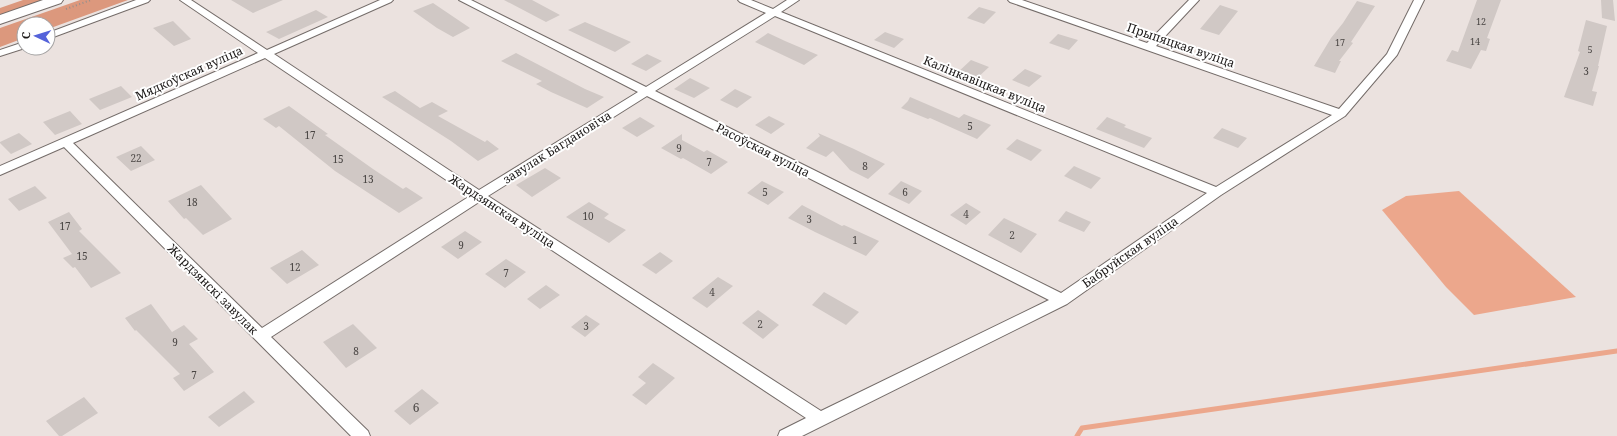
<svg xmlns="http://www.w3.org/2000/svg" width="1617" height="436" font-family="'Noto Serif',serif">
	<rect width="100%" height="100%" fill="#ebe2df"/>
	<path fill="#dc987d" d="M23,0H47L0,16V8Z
		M80,0H128L48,29V24H24V38L0,47V28Z"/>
	<path fill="#eca78c" d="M1459,191L1576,297L1474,315L1446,287L1382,210L1406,196Z"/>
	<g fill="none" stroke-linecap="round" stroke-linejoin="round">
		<path stroke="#eca78c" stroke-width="5" d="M1077,436L1082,428L1617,351"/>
	</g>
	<path fill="#d0c8c5" d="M231,0H283L253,13Z
		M504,0H532L560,15L546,22Z
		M1477,0H1501L1487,38L1490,39L1486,51L1481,50L1471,69L1446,61L1452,50L1458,52Z
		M1601,0H1613L1615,21L1602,18Z
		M1357,1L1375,6L1351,42L1353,43L1339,61H1341L1335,73L1314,66L1331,38L1343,23Z
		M433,3L470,28L453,37L437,28L413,11Z
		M1220,5L1238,11L1219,35L1200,29Z
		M979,7L996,12L984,24L967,18Z
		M316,10L328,17L279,39L266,32Z
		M1586,20L1607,26L1598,66H1599L1592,91L1597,92L1593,106L1564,97L1580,52L1578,51Z
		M173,21L191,39L174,46L153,28Z
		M585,22L631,42L615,52L568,30Z
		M885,32L904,39L894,48L874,40Z
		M768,33L785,41L818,55L804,65L755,42Z
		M1058,34L1078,40L1069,50L1049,43Z
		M516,53L585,89L604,97L587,108L551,92L536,84L542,81L501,61Z
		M647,54L662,61L646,71L631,64Z
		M971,60L989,67L975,80L957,73Z
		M1025,69L1042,76L1029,87L1012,80Z
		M690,78L710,88L694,98L674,89Z
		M121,86L132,97L100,110L89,99Z
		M735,89L752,97L737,108L720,100Z
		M395,91L420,108L432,102L448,111L438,116L485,142L487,140L499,149L478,161L451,141L382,97Z
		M910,97L959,118L964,114L991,125L977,139L930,118L928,119L901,108L908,101Z
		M289,106L328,134L325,135L373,169L403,189L406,187L423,198L399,213L335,171L279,126L276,128L263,119Z
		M70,111L82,124L55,135L43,122Z
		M769,116L785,124L771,134L755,125Z
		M640,117L655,126L637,137L622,128Z
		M1107,117L1126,125L1124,127L1152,138L1144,148L1096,129Z
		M1222,128L1247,138L1238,148L1213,138Z
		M19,133L32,144L11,154L0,143V142Z
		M818,133L854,149L885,164L868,179L850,170L833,151L826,157L806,148L820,136Z
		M682,134V140L704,152L707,150L728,162L711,174L683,158L681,159L661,148Z
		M1017,139L1042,150L1031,161L1006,149Z
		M141,146L155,160L131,171L116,157Z
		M1074,166L1101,178L1091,189L1064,176Z
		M545,168L561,178L532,197L516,185Z
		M762,181L784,192L768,205L747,193Z
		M901,181L922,191L909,204L888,194Z
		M201,185L232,219L203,235L186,218L184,219L168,201Z
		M35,186L47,198L19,211L8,199Z
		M589,202L609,214L604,218L626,230L609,243L566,217Z
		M966,203L981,212L966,225L950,215Z
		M802,205L842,226L844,225L879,241L866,256L815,232L788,218Z
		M1066,211L1091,222L1084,232L1058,221Z
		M69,212L82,229L79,231L121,273L91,288L75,267L73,268L63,258L72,254L48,222Z
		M1004,218L1037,234L1021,253L988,235Z
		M465,231L482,242L458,259L441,247Z
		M302,250L319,265L287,284L270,268Z
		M660,252L673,261L656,274L642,265Z
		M506,259L526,272L505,288L485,274Z
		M718,277L733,286L707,308L692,298Z
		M546,285L560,295L540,309L527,299Z
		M824,292L859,312L846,325L812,305Z
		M151,304L172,332L184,325L198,339L189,344L214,372L184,391L173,378L180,374L136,330L135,331L125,318Z
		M758,310L779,325L763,339L742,323Z
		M586,315L600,324L585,337L571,327Z
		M353,324L377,348L346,368L323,342Z
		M653,363L675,378L646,405L632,395L646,383L638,377Z
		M422,389L439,403L410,425L394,411Z
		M244,391L255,402L219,427L208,417Z
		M84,397L98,413L62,436H59L46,421Z"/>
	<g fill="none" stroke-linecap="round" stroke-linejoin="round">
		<defs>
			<path id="minor" d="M136,0H150L148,2L48,39V33Z
				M180,0H191L267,50L380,0H393L391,2L274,54L479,190L638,92L459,0H471L646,87L766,13L740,2L738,0H751L773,9L787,0H799L781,12L1216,187L1332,115L1010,2L1008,0H1022L1147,43L1189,0H1199L1156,46L1339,109L1387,54L1414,0H1424L1397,55L1345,116L1221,195L1067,304L802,436H778L780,431L806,418L479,202L271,337L368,431L370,436H351L64,147L0,175V166L258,53ZM775,16L1207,193L1061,293L655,91ZM265,58L470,196L262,328L73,143ZM647,96L1049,300L821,411L488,196Z
				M24,42L25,48L0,56V50Z"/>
			<path id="secondary" d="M43,0H63L61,3L0,24V15Z"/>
		</defs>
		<use href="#minor" stroke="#746c69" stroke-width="2"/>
		<use href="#secondary" stroke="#746c69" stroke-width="2"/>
		<path stroke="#96908d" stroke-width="2" stroke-dasharray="1 2.5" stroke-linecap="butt" d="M66,9L91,0"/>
		<use href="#minor" fill="#fff" fill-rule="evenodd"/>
		<use href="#secondary" fill="#fff" fill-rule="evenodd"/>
	</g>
	<g text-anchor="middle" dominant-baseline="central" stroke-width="4" stroke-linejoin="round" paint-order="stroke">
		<g font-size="9" fill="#494543">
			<text x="1481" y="21">12</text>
			<text x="1475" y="41">14</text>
			<text x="1340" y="42">17</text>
			<text x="1590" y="49">5</text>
		</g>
		<g font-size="10" fill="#494543">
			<text x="1586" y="71">3</text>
			<text x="970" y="126">5</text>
			<text x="310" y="135">17</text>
			<text x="679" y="148">9</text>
			<text x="136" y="158">22</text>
			<text x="338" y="159">15</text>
			<text x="709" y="162">7</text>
			<text x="865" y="166">8</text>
			<text x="368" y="179">13</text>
			<text x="765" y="192">5</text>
			<text x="905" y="192">6</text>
			<text x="192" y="202">18</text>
			<text x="966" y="214">4</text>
			<text x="588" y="216">10</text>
			<text x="809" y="219">3</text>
			<text x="65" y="226">17</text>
			<text x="1012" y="235">2</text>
			<text x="855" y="240">1</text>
			<text x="461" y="245">9</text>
			<text x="82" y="256">15</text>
			<text x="295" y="267">12</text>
			<text x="506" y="273">7</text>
			<text x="712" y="292">4</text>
			<text x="760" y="324">2</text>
			<text x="586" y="326">3</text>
			<text x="175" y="342">9</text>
			<text x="356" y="351">8</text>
			<text x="194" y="375">7</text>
		</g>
		<g font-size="12" fill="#1c1918" stroke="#fff">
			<text transform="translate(1181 45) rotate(19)">Прыпяцкая вуліца</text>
			<text transform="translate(189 73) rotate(-24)">Мядкоўская вуліца</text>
			<text transform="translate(985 84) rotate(22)">Калінкавіцкая вуліца</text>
			<text transform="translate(557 147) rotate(-32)">завулак Багдановіча</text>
			<text transform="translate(763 150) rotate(27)">Расоўская вуліца</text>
			<text transform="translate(502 211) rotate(33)">Жардзянская вуліца</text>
			<text transform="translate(1130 252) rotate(-35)">Бабруйская вуліца</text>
			<text transform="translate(213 289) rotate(45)">Жардзянскі завулак</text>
		</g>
		<g font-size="12" fill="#494543">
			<text x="416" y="407">6</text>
		</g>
	</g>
	<g transform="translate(36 36) rotate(274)"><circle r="19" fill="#ffffff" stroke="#a4a3a3"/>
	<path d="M0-3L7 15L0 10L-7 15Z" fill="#5563da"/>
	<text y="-6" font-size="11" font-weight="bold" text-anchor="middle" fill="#1c1918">С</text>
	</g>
</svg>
